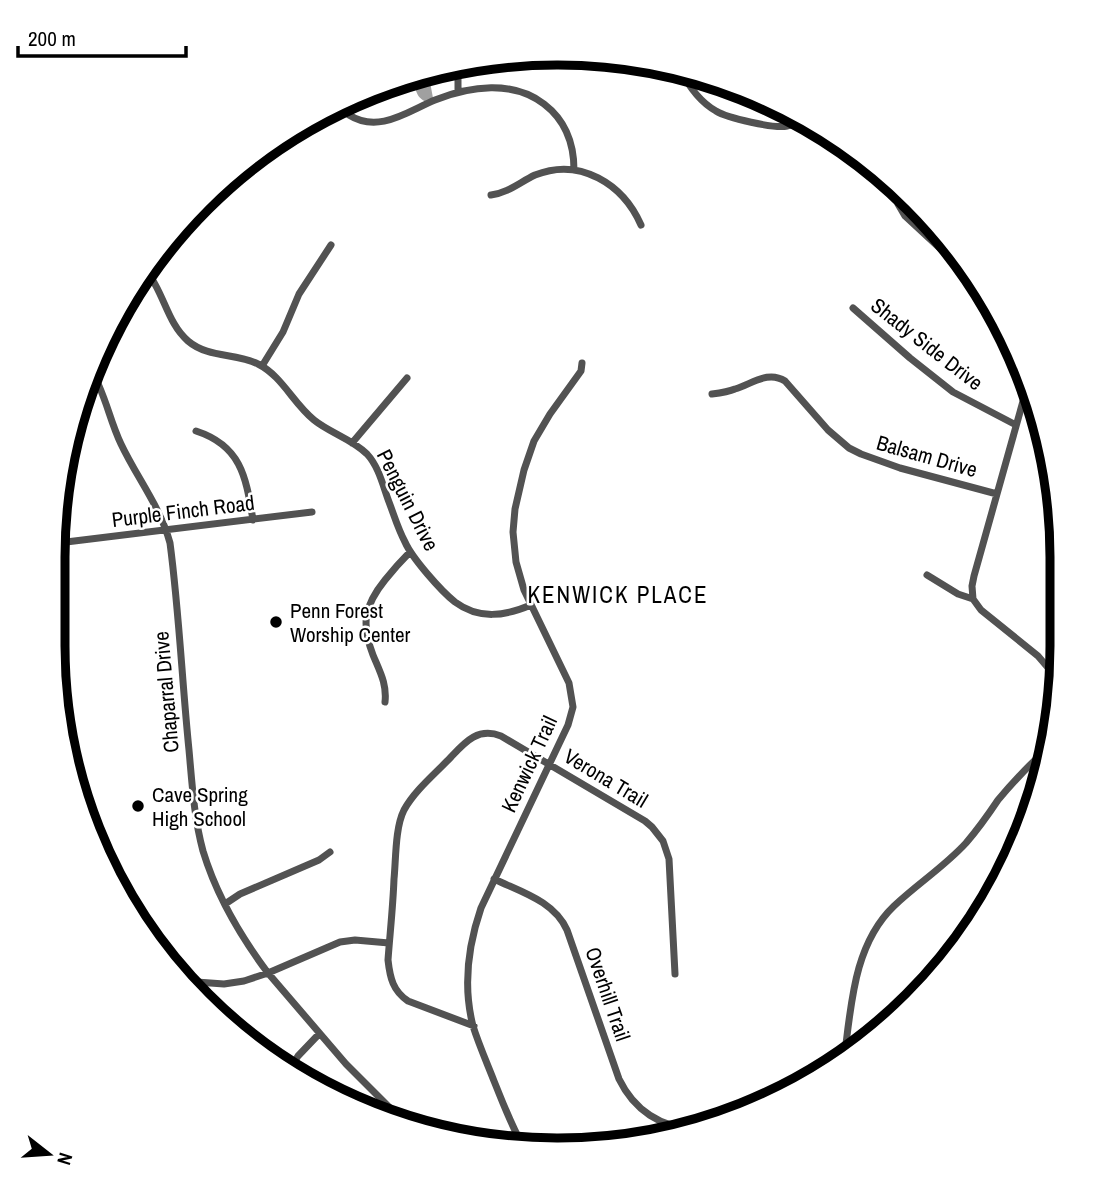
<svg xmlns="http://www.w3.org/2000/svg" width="1115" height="1203" font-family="'Archivo Narrow',sans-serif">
	<defs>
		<pattern id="water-ripples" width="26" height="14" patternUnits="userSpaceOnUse" patternTransform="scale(1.75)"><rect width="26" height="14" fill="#a0a0a0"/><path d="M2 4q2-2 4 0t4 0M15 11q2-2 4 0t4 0" fill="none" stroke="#888"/></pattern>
	</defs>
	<rect width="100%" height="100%" fill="#fff"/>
	<path fill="url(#water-ripples)" d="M430,71V82L433,98L427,102C415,98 415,87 414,76Z"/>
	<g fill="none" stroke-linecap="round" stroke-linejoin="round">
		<path stroke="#525252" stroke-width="7" d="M680,69C688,85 700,102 716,111C727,118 775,129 787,126C793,125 797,122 802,118
			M458,92V62
			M349,115C379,134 408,111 435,100C470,86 513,80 544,104C565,120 574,144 574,170
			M895,184L898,204L905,216L984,289
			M491,195C508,193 520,182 535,175C580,157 623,184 641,225
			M144,269C164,290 166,322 188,341C208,358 235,353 258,364C282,376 293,403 314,420C330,433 352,439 367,454C379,467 383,486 389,502C394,515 398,529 405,542C412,558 441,591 455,602C479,620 505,616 531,605
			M853,308L910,358L953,392L1016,425
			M262,366L283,332L299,294L331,245
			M90,368C105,392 109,419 121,444C137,478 160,506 170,543C179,611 182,681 189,750C192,783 194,818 203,851C216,894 241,937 268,973L346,1064L409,1127
			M712,394C720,393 728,392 735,389C752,384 768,370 785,381L828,430L849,448L861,454L900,468L997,494
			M196,431C242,446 246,478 253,520
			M352,443L407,378
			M58,543L312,512
			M927,575L958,594L973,599L981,610L1038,656L1050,670L1058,683
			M973,599L972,586L974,576L1029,380
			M385,702C387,684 380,672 373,655C361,624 364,606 385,580C393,570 401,561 410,552
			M494,879C521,892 554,901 567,930L619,1079C634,1110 661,1128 695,1129
			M225,904L240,894L319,860L330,852
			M183,981L224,984L244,981L268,973L340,942L355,940L389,943
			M474,1026L408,1001C393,991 390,978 388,960C390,933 393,906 394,879C396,859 395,828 404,810C415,790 435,774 451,757C465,742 478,727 501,736L645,821L652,827L663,841L669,859L675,974
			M844,1060C851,1008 853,945 894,906C917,884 944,867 966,843C978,829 988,815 998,800C1014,781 1031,763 1050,746
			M290,1069L298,1056L319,1034
			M745,1114L759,1107
			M523,1146C511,1125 503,1103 494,1081C487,1063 479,1045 473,1026C463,987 468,946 481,908L568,725L573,707L569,683L524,590L516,562L513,532L515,509L524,470L534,441L550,414L581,371L582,363"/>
	</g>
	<g fill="#000" stroke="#fff" stroke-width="2.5">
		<circle cx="276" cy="622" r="7"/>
		<circle cx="138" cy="806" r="7"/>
	</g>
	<g text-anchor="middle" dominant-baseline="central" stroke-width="5" stroke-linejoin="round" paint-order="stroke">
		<g font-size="21" fill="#000" stroke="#fff">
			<text transform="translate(927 344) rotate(38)">Shady Side Drive</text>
			<text transform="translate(927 456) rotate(16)">Balsam Drive</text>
			<text transform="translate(408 500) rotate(63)">Penguin Drive</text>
			<text transform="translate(183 511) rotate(-7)">Purple Finch Road</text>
			<text transform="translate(166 692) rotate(-95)">Chaparral Drive</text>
			<text transform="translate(529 764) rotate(-65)">Kenwick Trail</text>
			<text transform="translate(606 778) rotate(31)">Verona Trail</text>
			<text transform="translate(608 994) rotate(71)">Overhill Trail</text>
		</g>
		<g font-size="21" fill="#000" stroke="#fff" text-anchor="start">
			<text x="290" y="610">Penn Forest<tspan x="290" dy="24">Worship Center</tspan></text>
			<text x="152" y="794">Cave Spring<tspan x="152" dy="24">High School</tspan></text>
		</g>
		<g font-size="23" letter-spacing="2" fill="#000" stroke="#fff">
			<text x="618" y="594">KENWICK PLACE</text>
		</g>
	</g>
	<path d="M0 0H1115V1203H0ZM557 65H558A492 492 0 0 1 1050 557V646A492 492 0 0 1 558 1138H557A492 492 0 0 1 65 646V557A492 492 0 0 1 557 65Z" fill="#fff" fill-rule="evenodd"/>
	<path fill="none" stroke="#000" stroke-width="9" d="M557 65H558A492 492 0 0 1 1050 557V646A492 492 0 0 1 558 1138H557A492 492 0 0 1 65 646V557A492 492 0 0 1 557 65Z"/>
	<g transform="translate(49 1154) rotate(107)" stroke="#ffffff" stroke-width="5" paint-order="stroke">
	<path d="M0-5L12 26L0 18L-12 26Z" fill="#000000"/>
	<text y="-10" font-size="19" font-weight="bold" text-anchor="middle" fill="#000000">N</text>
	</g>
	<path d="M18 46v10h168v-10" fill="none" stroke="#000000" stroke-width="3.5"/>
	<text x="28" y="46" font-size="21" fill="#000000" stroke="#ffffff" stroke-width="5" paint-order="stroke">200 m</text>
</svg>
